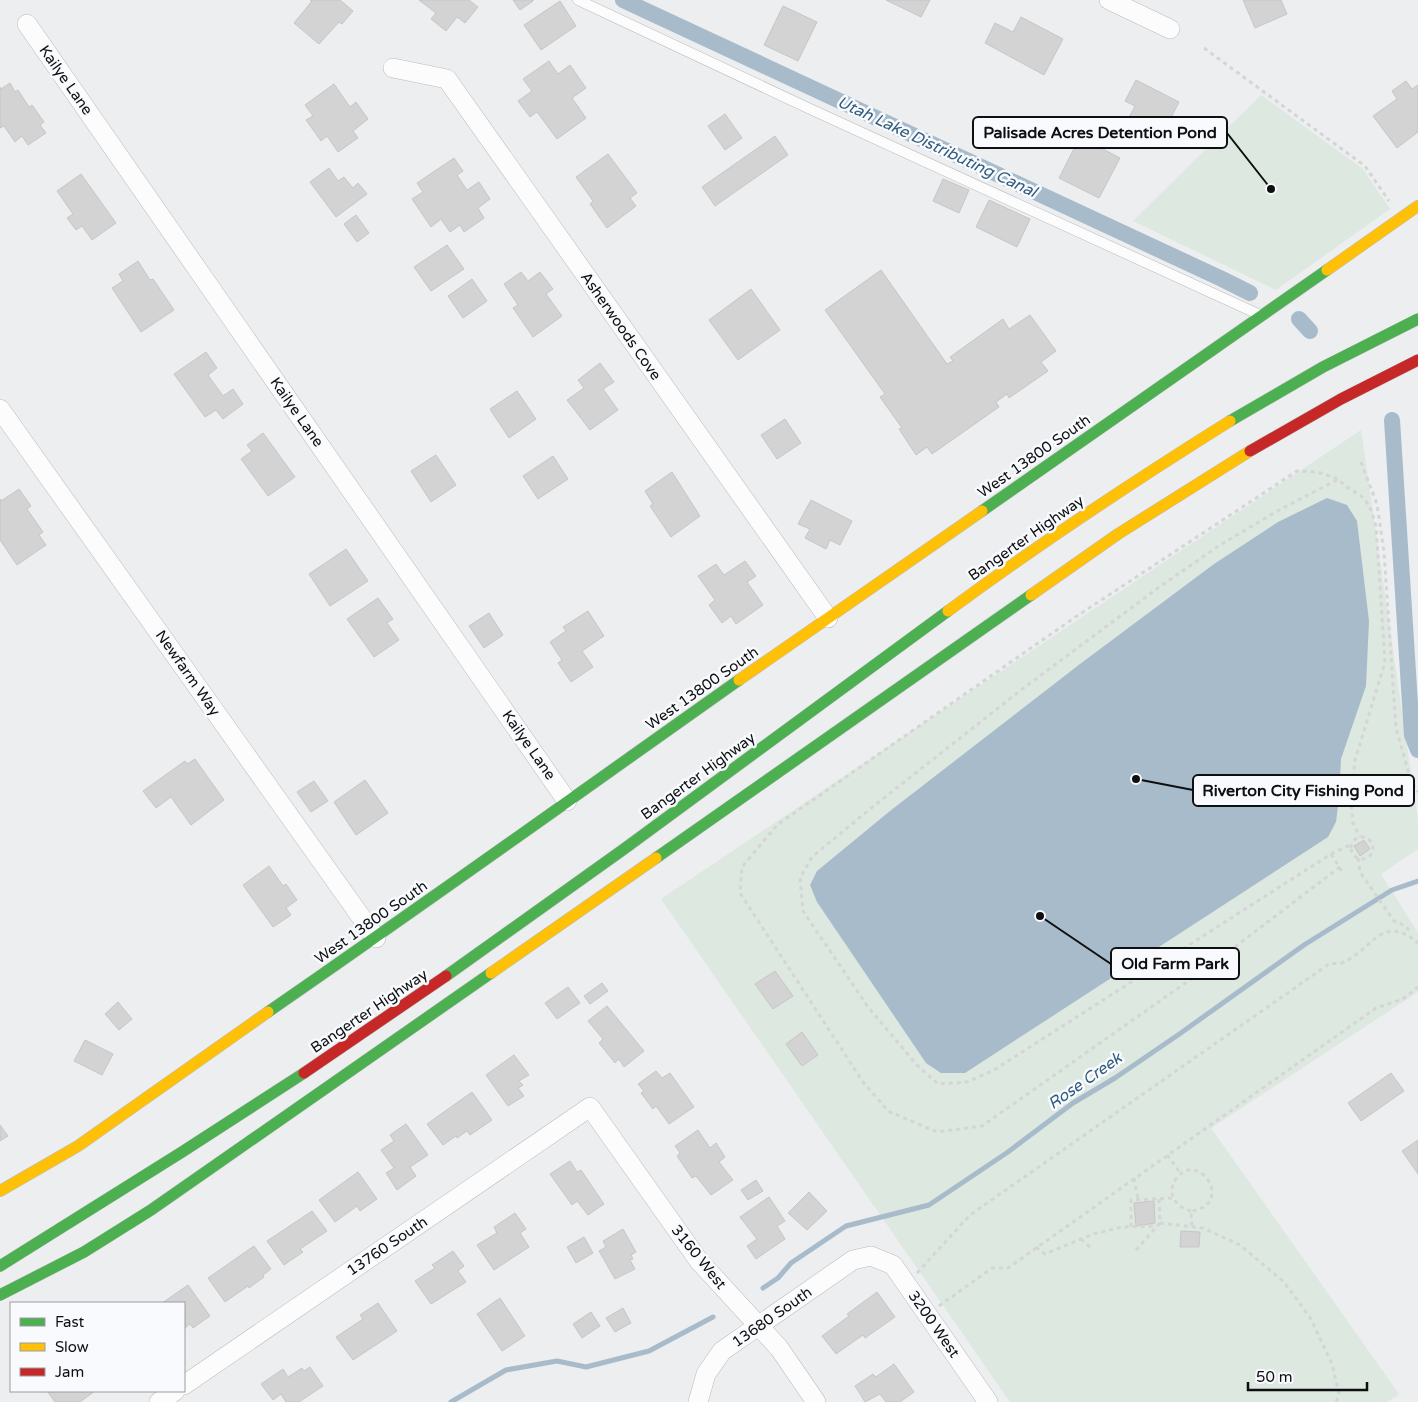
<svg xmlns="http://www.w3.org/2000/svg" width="1418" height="1402" font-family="'Varela Round',sans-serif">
	<rect width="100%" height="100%" fill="#eceef0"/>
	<path fill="#dde8e0" d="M1261,95L1363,169L1390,209L1276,290L1133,221Z
		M1361,430L1418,821V849L1381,874L1418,933V992L1211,1128L1399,1394L1387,1402H1010L661,899Z"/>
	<path fill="#a8bbca" d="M1327,498L1347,505L1357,521L1369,621L1366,686L1341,759L1339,798L1336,822L1328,837L965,1073H941L926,1063L817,902L810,885L817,871L890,811L1080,664L1214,564L1278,522Z"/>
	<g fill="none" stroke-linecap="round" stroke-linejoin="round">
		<path stroke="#a8bbca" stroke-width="5" d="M763,1288L778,1278L791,1263L846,1226L929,1205L1008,1152L1073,1103L1115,1078L1178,1035L1304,945L1392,890L1418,881
			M451,1402L506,1370L557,1361L586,1367L649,1351L713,1317"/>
		<path stroke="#a8bbca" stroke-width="16" d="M623,0L1222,279L1250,293
			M1299,319L1310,331
			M1392,420L1412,735L1418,750"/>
	</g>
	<path fill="#d3d3d4" stroke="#c6c6c7" d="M310,0H340L353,11L342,24L339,22L319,44L294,23L312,1Z
		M419,0H469L478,7L465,23L457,17L446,31L431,19L436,13Z
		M513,0H533V1L520,10Z
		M886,0H930L921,17Z
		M1243,0H1281L1287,14L1255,28Z
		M560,1L576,26L541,50L524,25Z
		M783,6L817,22L798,61L764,45Z
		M1021,17L1063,39L1044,75L985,43L995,23L1013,32Z
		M549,61L558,74L570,65L586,88L572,98L586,118L557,139L537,112L530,117L518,101L532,91L523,79Z
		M1136,80L1179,102L1159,141L1126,123L1135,106L1125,101Z
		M1406,81L1412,89L1418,85V132L1397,148L1373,116L1397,99L1392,91Z
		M10,83L15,92L18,90L29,107L32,105L44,122L40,125L46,133L28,145L22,136L15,142L4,126L0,128V87L1,89Z
		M334,84L350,107L356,102L368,119L353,131L358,138L338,152L327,136L321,141L306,120L313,116L305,105Z
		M725,114L742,138L725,150L708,126Z
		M775,136L788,155L715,206L702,187Z
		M1080,137L1120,158L1099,198L1059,178Z
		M608,154L637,193L630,198L636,206L607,228L590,204L593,201L576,177Z
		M454,158L463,171L457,175L467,190L479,182L490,199L478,208L484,218L464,232L460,225L450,232L441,219L431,227L412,199L423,192L417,183Z
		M329,168L338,181L344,177L353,188L358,183L367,194L336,217L310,182Z
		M81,174L116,223L92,240L82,226L76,230L67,218L73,214L57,191Z
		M943,179L969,190L959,213L933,201Z
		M989,200L1030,219L1017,247L976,227Z
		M356,215L369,233L357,242L344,224Z
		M447,245L464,269L431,291L414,267Z
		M138,261L150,280L153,279L174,310L141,332L112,288L123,281L119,274Z
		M881,270L947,364L953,361L950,357L1003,319L1009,329L1030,315L1056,351L1041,362L1048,371L1009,398L1007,394L996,402L999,407L932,454L927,447L916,455L899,429L902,428L880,397L885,394L825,310Z
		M521,272L528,281L540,272L553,289L546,294L562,316L533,337L513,308L518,305L504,284Z
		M472,279L487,301L463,318L448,296Z
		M751,289L780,330L738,360L709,320Z
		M206,352L217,368L208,375L223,396L233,389L243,404L223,419L216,410L205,417L174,374Z
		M600,363L614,382L603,389L618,410L590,430L567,400L584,388L578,380Z
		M517,391L536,419L509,438L490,409Z
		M785,419L801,443L777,459L761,435Z
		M263,433L295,477L268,496L241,459L252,451L247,445Z
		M436,455L456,485L431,502L411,471Z
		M553,456L568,479L538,499L523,476Z
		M672,472L700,516L671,537L650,506L653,504L645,491Z
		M19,489L31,506L27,509L43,532L39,535L46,545L17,565L0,540V499L1,501Z
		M811,500L852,521L840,545L830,540L826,549L805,538L810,529L798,524Z
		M346,549L368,581L330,606L309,574Z
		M745,561L756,576L747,582L763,605L736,624L731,616L722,623L709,605L715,600L698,576L716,564L724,575Z
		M378,598L393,619L387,623L399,640L374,657L347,619Z
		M588,611L604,636L582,651L593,667L571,682L558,663L562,660L550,642L566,631L563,627Z
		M489,613L503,635L484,648L469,626Z
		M195,759L224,800L191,825L171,797L156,808L143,791L185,761L187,764Z
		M365,780L388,813L356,835L334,802Z
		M314,781L328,801L311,812L297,792Z
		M1364,840L1370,849L1360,856L1354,846Z
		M269,866L283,886L286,884L297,900L286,908L291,915L273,927L243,885Z
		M775,971L793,996L773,1009L755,984Z
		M602,983L608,991L590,1004L584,996Z
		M568,987L580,1003L557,1019L545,1003Z
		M118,1002L132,1019L119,1030L105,1014Z
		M607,1006L644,1051L624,1067L619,1059L615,1063L599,1043L603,1039L588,1021Z
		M802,1032L818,1055L802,1066L786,1044Z
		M85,1040L113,1054L102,1075L74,1061Z
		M514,1055L529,1075L519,1081L523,1085L518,1088L524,1096L508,1106L486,1075Z
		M656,1071L662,1078L670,1073L694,1107L669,1124L656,1106L653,1109L641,1093L644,1091L638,1084Z
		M1391,1073L1404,1091L1361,1121L1348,1103Z
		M472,1092L492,1120L470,1135L467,1131L457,1138L456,1136L443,1145L427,1124Z
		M406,1124L428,1155L410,1167L416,1176L397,1190L386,1173L394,1168L381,1150L394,1141L390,1135Z
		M0,1125L8,1136L0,1141Z
		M698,1130L710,1148L716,1143L725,1157L719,1162L733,1180L711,1195L696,1176L692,1178L677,1156L680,1153L675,1146Z
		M1418,1140V1174L1402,1151Z
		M570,1161L577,1172L581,1170L604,1204L588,1215L577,1201L572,1205L550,1174Z
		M358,1172L377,1199L360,1211L357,1206L335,1222L319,1200Z
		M756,1180L763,1191L748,1200L741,1190Z
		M809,1192L827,1211L807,1230L788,1213Z
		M769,1197L785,1221L777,1226L785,1239L756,1259L747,1246L757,1239L740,1217Z
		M1154,1201L1155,1223L1136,1226L1134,1203Z
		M312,1211L327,1231L300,1249L303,1252L284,1265L267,1241Z
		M515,1213L526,1229L520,1233L529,1247L494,1270L477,1245L497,1233L494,1227Z
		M623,1229L636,1252L631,1255L633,1259L630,1260L635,1269L615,1279L599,1251L606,1247L603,1241Z
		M1181,1231L1200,1232L1199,1247H1180Z
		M584,1237L593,1253L576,1263L567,1247Z
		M254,1246L271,1269L263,1275L264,1277L249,1288L248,1286L225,1302L208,1278Z
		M453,1251L464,1266L458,1271L466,1282L431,1304L415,1281L435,1268L432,1265Z
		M188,1285L210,1316L193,1328L190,1324L185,1328L184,1303H162Z
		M877,1292L895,1317L865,1338L863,1335L836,1354L822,1336L849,1316L847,1314Z
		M500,1298L525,1336L502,1351L477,1314Z
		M378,1303L397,1331L353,1360L336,1337L363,1319L360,1315Z
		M623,1308L631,1323L615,1332L606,1318Z
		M591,1312L600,1326L582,1338L573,1324Z
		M894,1364L914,1392L900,1402H886L880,1394L865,1402L855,1386L873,1374L876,1377Z
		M310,1367L323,1386L299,1402H286L281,1394L273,1400L261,1384L283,1369L288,1377L302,1368L304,1371Z
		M47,1391H95L80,1402H55Z"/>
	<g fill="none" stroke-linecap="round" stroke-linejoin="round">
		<defs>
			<path id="lane" d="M578,0L808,108L1258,314"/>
			<path id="street" d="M1109,0L1170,29
				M27,24L567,801
				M393,68L447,79L828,618
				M0,409L376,938
				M184,1385L590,1107L699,1261L779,1348L816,1402
				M159,1402L175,1391
				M698,1402L706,1374L722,1351L853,1260L871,1256L893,1265L988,1402"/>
			<path id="fast" d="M1230,421L1323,367L1418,319
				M982,511L1327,270
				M656,858L1031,595
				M446,976L624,849L948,611
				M268,1012C426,903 582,791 739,680
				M0,1266L182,1152L304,1073
				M0,1295L84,1252L151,1210L491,973"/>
			<path id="slow" d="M1327,270L1418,206
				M1031,595L1118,534L1250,451
				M948,611C1039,544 1134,481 1230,421
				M739,680L982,511
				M491,973L656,858
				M0,1191L78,1146L268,1012"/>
			<path id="jam" d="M1250,451L1341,399L1418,360
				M304,1073L446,976"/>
		</defs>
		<use href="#lane" stroke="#babbbd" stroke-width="11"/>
		<use href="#street" stroke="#babbbd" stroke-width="20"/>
		<use href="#fast" stroke="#babbbd" stroke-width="12"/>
		<use href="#slow" stroke="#babbbd" stroke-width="12"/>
		<use href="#jam" stroke="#babbbd" stroke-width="12"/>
		<path stroke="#d5d5d6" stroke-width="3" stroke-dasharray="4 4" stroke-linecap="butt" d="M1204,48L1365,166L1389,201
			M1361,462L1377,504L1384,552L1396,728L1411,781L1418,792
			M1337,480L1281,509L1220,545L1158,588L1021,690L870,809L812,857L800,878L803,911L868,1007L916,1064L938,1084L967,1082L994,1070L1331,854L1352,844
			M1351 848a11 11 0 1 1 22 0a11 11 0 1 1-22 0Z
			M1331,854L1343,873
			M1358,858L1360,872L1394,921L1404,925L1408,929L1407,933
			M1340,867L1211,965L982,1126L937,1132L888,1111L863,1082L740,893L742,867L777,825L1074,618L1297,471L1318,472L1338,479L1345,486L1364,498L1371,510L1376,526L1385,662L1355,760L1351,802L1353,823L1360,837
			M1167,1155L1181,1174
			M1134,1178L1138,1198
			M1191,1211C1176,1208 1166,1193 1176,1179C1198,1148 1236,1205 1191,1211L1192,1227
			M1160,1223L1203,1228L1240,1245L1284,1282L1311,1319L1332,1364L1339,1394L1336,1402
			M1131,1227V1200L1174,1198
			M1081,1239L1092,1249
			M1036,1247L1045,1254L1093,1234L1122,1227L1157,1226
			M1136,1250L1160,1223L1159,1198
			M917,1273L970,1215L1329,964C1333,963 1338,964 1341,963C1371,953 1381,911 1418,943
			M939,1306L992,1268H1008L1376,1008L1403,999L1418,987"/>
		<use href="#lane" stroke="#fcfcfd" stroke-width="10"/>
		<use href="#street" stroke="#fcfcfd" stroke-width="19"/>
		<use href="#fast" stroke="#4caf50" stroke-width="11"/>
		<use href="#slow" stroke="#ffc107" stroke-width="11"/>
		<use href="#jam" stroke="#c62828" stroke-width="11"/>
	</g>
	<g text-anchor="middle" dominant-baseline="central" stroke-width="5" stroke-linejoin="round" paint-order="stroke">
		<g font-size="15" fill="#0e0f10" stroke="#f8fafe">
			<text transform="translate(66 80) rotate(55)">Kailye Lane</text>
			<text transform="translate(621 326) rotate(55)">Asherwoods Cove</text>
			<text transform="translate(297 412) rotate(55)">Kailye Lane</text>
			<text transform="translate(1034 456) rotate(-35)">West 13800 South</text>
			<text transform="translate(1026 538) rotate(-35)">Bangerter Highway</text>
			<text transform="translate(188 673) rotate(55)">Newfarm Way</text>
			<text transform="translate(702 688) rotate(-35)">West 13800 South</text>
			<text transform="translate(529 745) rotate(55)">Kailye Lane</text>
			<text transform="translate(698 776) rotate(-36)">Bangerter Highway</text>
			<text transform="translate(371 922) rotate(-35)">West 13800 South</text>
			<text transform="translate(369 1011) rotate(-34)">Bangerter Highway</text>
			<text transform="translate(387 1246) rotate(-34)">13760 South</text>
			<text transform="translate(699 1257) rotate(51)">3160 West</text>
			<text transform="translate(772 1317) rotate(-35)">13680 South</text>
			<text transform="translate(934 1324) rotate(55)">3200 West</text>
		</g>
		<g font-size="16" font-style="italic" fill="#305c7d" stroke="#f8fafe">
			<text transform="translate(937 147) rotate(25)">Utah Lake Distributing Canal</text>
			<text transform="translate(1085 1081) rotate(-35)">Rose Creek</text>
		</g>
	</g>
	<path fill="none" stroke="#0e0f10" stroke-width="2" d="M1271 189L1227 133M1136 779L1193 790M1040 916L1111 964"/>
	<g fill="#0e0f10" stroke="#f8fafe" stroke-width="2">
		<circle cx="1271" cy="189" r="5"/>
		<circle cx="1136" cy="779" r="5"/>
		<circle cx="1040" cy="916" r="5"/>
	</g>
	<g fill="#f8fafe" stroke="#0e0f10" stroke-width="2">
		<rect x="973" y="117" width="254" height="31" rx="5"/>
		<rect x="1193" y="775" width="221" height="31" rx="5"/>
		<rect x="1111" y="948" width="128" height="31" rx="5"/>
	</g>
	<g font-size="16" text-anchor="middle" font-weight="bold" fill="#0e0f10">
		<text x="1100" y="138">Palisade Acres Detention Pond</text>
		<text x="1303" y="796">Riverton City Fishing Pond</text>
		<text x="1175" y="969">Old Farm Park</text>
	</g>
	<rect x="10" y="1302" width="175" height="90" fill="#f8fafe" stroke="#9a9c9f"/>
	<rect x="20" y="1318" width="25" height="8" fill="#4caf50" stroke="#9a9c9f"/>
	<text x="55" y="1327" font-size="15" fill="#0e0f10">Fast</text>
	<rect x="20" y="1343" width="25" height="8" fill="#ffc107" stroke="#9a9c9f"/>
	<text x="55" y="1352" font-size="15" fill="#0e0f10">Slow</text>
	<rect x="20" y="1368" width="25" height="8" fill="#c62828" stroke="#9a9c9f"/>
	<text x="55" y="1377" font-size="15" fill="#0e0f10">Jam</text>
	<path d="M1248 1382v8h119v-8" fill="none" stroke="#0e0f10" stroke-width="2.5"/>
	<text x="1256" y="1382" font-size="15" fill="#0e0f10" stroke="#f8fafe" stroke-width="4" paint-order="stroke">50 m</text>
</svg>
